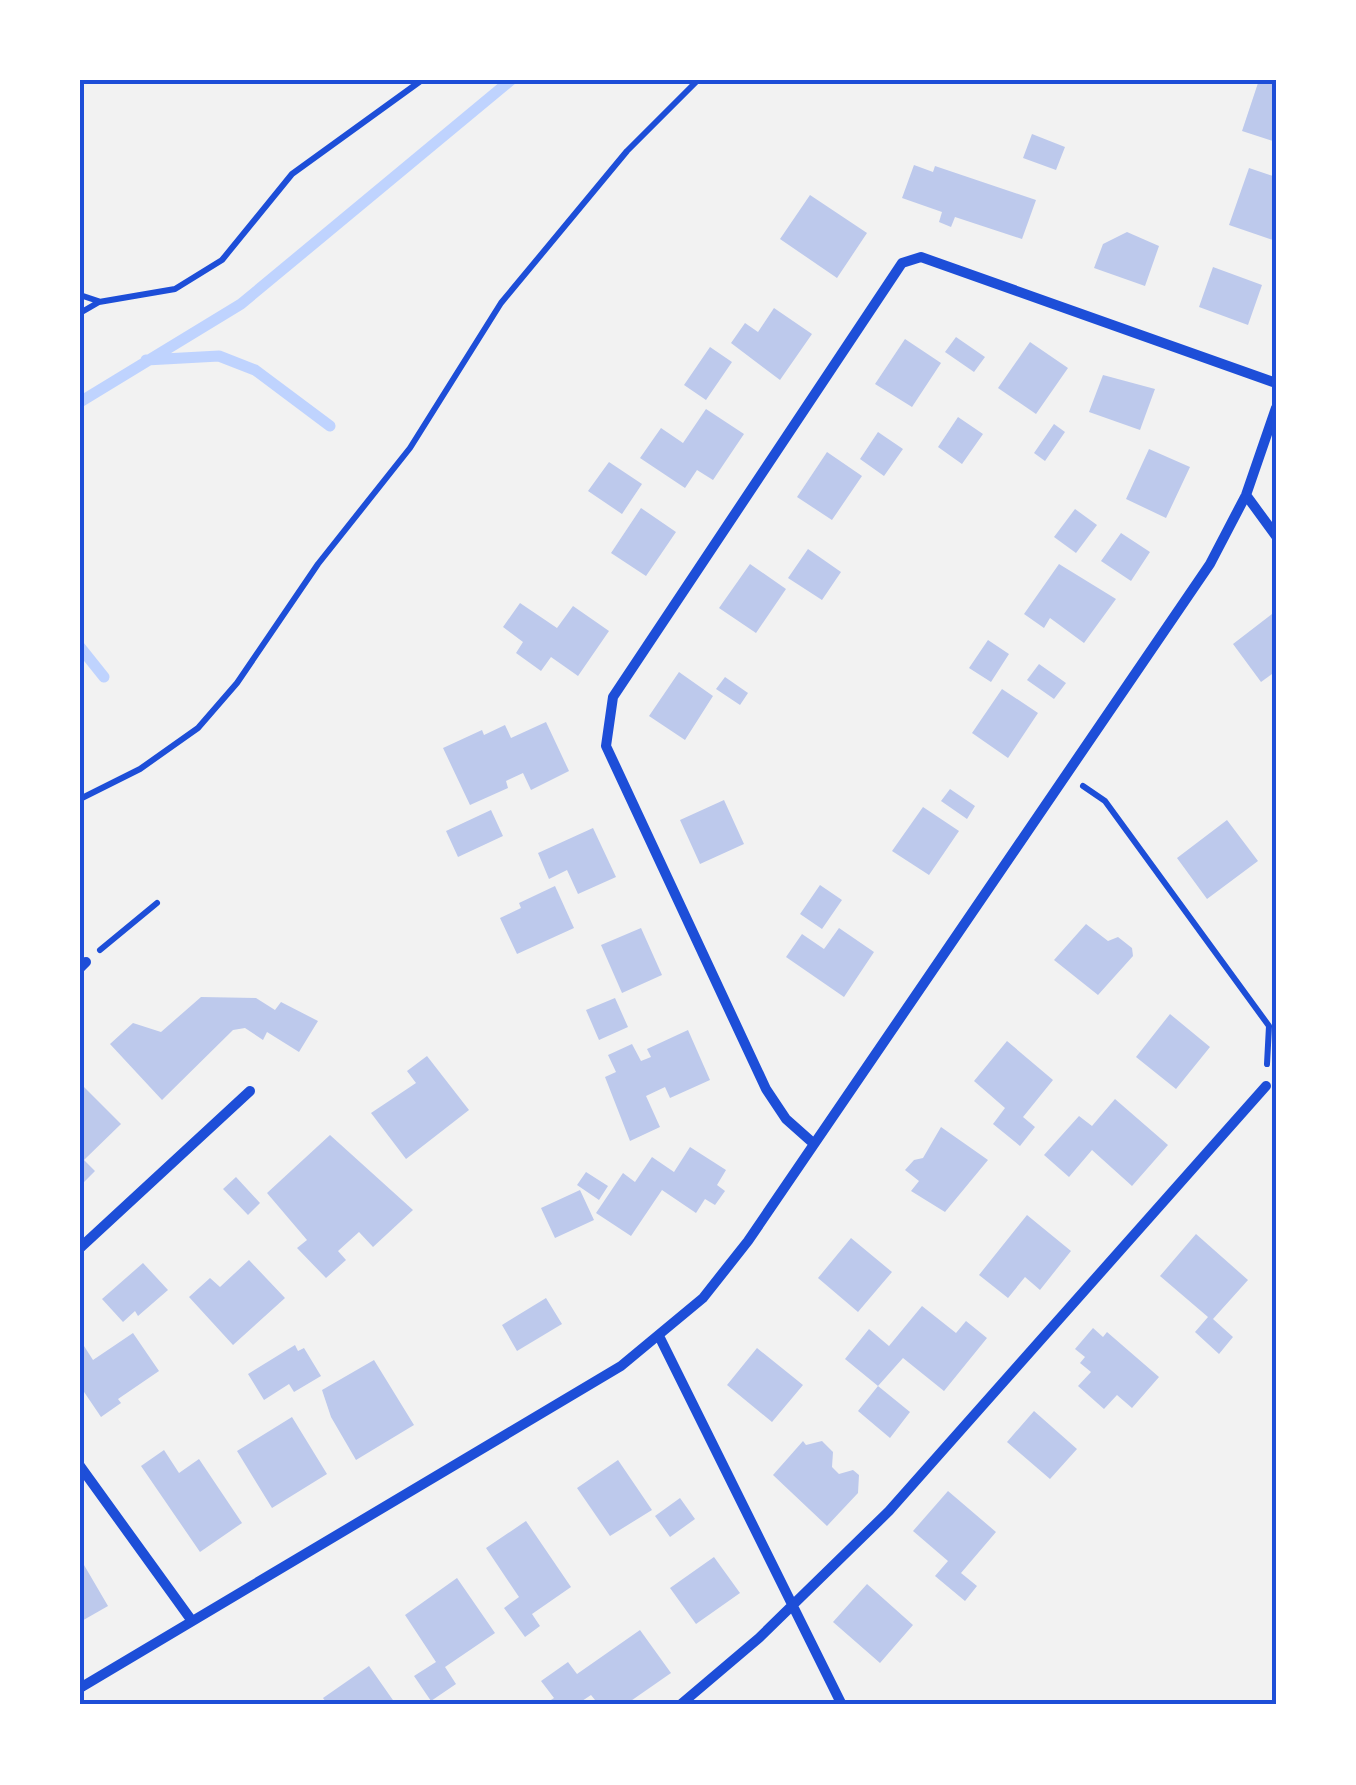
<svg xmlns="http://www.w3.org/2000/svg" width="1356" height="1785" font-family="Mulish,sans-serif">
	<rect width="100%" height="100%" fill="#f2f2f2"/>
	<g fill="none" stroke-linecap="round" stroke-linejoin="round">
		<path stroke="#bfd3fe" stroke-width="11" d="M146,360L219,356L255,370L330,426
			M80,402L241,304L511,80
			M80,647L104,677"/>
	</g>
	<path fill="#bdc9ec" d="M1259,80H1276V142L1242,131Z
		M1032,134L1065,147L1056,170L1023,158Z
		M914,165L933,172L935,166L1036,200L1022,239L955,217L951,227L939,222L942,212L902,198Z
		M1249,168L1276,177V241L1229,225Z
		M810,195L867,233L837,278L780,239Z
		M1127,232L1159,246L1145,286L1094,268L1103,244Z
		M1213,267L1262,285L1248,325L1199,307Z
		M774,308L812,334L780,380L731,343L745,323L758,332Z
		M956,337L985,357L974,372L945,352Z
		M905,339L941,363L912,407L875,384Z
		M1030,342L1068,368L1036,414L998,388Z
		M710,347L732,362L706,400L684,385Z
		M1103,375L1155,389L1140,430L1089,412Z
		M706,409L744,434L713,480L697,470L685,488L640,458L661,428L683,443Z
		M958,417L983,434L962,464L938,447Z
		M1054,424L1065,432L1045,461L1034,453Z
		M878,432L903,449L884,476L860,459Z
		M1149,449L1190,467L1166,518L1126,499Z
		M827,452L862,476L832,520L797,497Z
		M609,462L642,484L622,514L588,491Z
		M641,508L676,532L646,576L611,553Z
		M1075,509L1097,525L1076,553L1054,537Z
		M1121,533L1150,552L1131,581L1101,561Z
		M808,549L841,572L822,600L788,578Z
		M750,564L786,589L756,633L719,608Z
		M1059,564L1116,599L1084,643L1050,618L1044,628L1024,614Z
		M520,603L557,628L573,606L609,631L578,676L551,657L541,671L516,653L523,642L503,627Z
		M1276,611V671L1261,682L1233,644Z
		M988,640L1009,654L991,682L969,668Z
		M1039,664L1066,683L1054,699L1027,680Z
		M679,672L713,696L685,740L649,716Z
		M725,677L748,693L740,705L716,689Z
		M1002,689L1038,713L1008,758L972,733Z
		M546,722L569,771L531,790L523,773L506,781L508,788L470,805L443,748L482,730L484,735L505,725L511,738Z
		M950,789L975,806L967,819L941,801Z
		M724,800L744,844L700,864L680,820Z
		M923,807L959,831L929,875L892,851Z
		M491,810L503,836L458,857L446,831Z
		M1227,820L1258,861L1207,899L1177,858Z
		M593,828L616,877L578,894L567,870L549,879L538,853Z
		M820,885L842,900L822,929L800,914Z
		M555,886L574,928L517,954L500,918L521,908L519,903Z
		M1086,924L1108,941L1118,937L1132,948L1133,956L1098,995L1054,960Z
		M641,928L662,975L622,993L601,945Z
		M839,928L874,952L844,997L786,957L802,934L824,949Z
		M201,997L256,998L275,1010L281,1002L318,1021L299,1052L267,1032L263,1040L245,1028L233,1030L162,1100L110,1044L133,1023L161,1032Z
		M615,998L628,1027L599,1040L586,1010Z
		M1170,1014L1210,1047L1176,1089L1136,1057Z
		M688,1030L710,1080L670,1098L665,1087L646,1096L660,1127L630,1141L605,1077L616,1072L608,1055L632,1044L641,1061L651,1057L647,1049Z
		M1007,1041L1053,1080L1023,1117L1035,1127L1020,1146L993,1124L1005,1108L974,1081Z
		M427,1056L469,1110L406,1159L371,1113L416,1083L407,1071Z
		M80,1083L121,1124L84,1160L95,1171L80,1186Z
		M1115,1099L1168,1145L1132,1186L1092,1150L1069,1177L1044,1155L1079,1116L1092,1126Z
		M941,1127L988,1160L945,1212L911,1191L919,1181L905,1170L914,1160L923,1158Z
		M330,1135L413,1210L373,1247L359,1232L338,1251L346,1260L326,1278L297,1248L307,1240L267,1193Z
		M690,1147L726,1170L717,1185L725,1191L715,1205L705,1199L696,1213L662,1190L631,1236L596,1213L623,1173L635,1182L652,1157L674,1172Z
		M586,1172L608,1186L599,1200L577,1185Z
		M236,1177L260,1203L248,1215L223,1189Z
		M580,1190L594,1220L555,1238L541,1208Z
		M1027,1215L1071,1251L1040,1290L1025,1277L1008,1298L979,1275Z
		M1196,1234L1248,1280L1213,1319L1233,1337L1219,1354L1195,1332L1208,1317L1160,1276Z
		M851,1238L892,1272L858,1312L818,1278Z
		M249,1260L285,1298L233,1345L189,1297L210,1278L220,1287Z
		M143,1263L168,1290L138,1316L135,1311L123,1322L102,1299Z
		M546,1298L562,1324L517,1351L502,1325Z
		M922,1306L956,1333L966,1321L987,1338L944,1391L903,1358L878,1386L845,1359L869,1329L889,1346Z
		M1093,1328L1103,1337L1107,1332L1159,1377L1132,1408L1117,1395L1104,1409L1078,1386L1091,1372L1080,1363L1085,1357L1075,1349Z
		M133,1333L159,1371L118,1399L121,1403L101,1417L80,1386V1349L84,1346L93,1360Z
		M295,1345L298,1351L304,1348L321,1376L294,1392L289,1384L264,1400L248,1374Z
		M757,1348L803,1385L772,1422L727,1385Z
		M374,1360L414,1425L356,1460L331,1417L322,1390Z
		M878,1386L910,1412L890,1438L858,1411Z
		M1034,1411L1077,1449L1050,1479L1007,1442Z
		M292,1417L327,1474L272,1508L237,1451Z
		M803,1441L806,1445L822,1441L833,1452L832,1467L839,1474L853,1470L859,1475L858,1493L827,1526L773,1475Z
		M164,1450L179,1473L199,1459L242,1523L200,1552L141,1466Z
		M618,1460L652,1510L610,1536L577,1488Z
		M948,1491L996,1532L961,1573L977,1586L965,1601L935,1576L948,1561L913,1531Z
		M680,1498L695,1519L670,1537L655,1516Z
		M526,1521L571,1587L532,1614L540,1626L525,1637L504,1608L519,1597L486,1548Z
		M714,1557L740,1593L696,1624L670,1588Z
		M84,1565L108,1606L80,1622V1567Z
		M457,1578L495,1633L445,1667L456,1684L431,1701L414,1676L436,1662L405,1615Z
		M867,1584L913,1625L880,1663L833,1622Z
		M640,1630L671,1673L625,1705H599L591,1695L576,1705H543L554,1698L541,1681L568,1662L577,1674Z
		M369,1666L395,1703L328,1705L323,1698Z"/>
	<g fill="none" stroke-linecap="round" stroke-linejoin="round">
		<path stroke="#1d4ed8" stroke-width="6" d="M80,295L98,301
			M80,313L99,302L175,289L222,260L292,174L422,80
			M1083,786L1105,801L1269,1026L1267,1064
			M80,799L140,769L198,728L237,683L318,564L410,448L501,303L627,151L698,80
			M100,950L157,903"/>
		<path stroke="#1d4ed8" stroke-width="10" d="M1246,495L1276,536
			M80,968L86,962
			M813,1143L786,1119L766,1089L606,746L613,697L902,263L921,257L1276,383
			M80,1248L250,1091
			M660,1338L842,1705
			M80,1466L192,1621
			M80,1688L621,1366L703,1298L748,1241L1210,564L1246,495L1276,408
			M680,1705L759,1638L889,1511L1266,1086"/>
	</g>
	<rect width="1356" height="1785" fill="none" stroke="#ffffff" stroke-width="165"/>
	<rect x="82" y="82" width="1192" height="1620" fill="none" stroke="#1d4ed8" stroke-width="4"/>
</svg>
